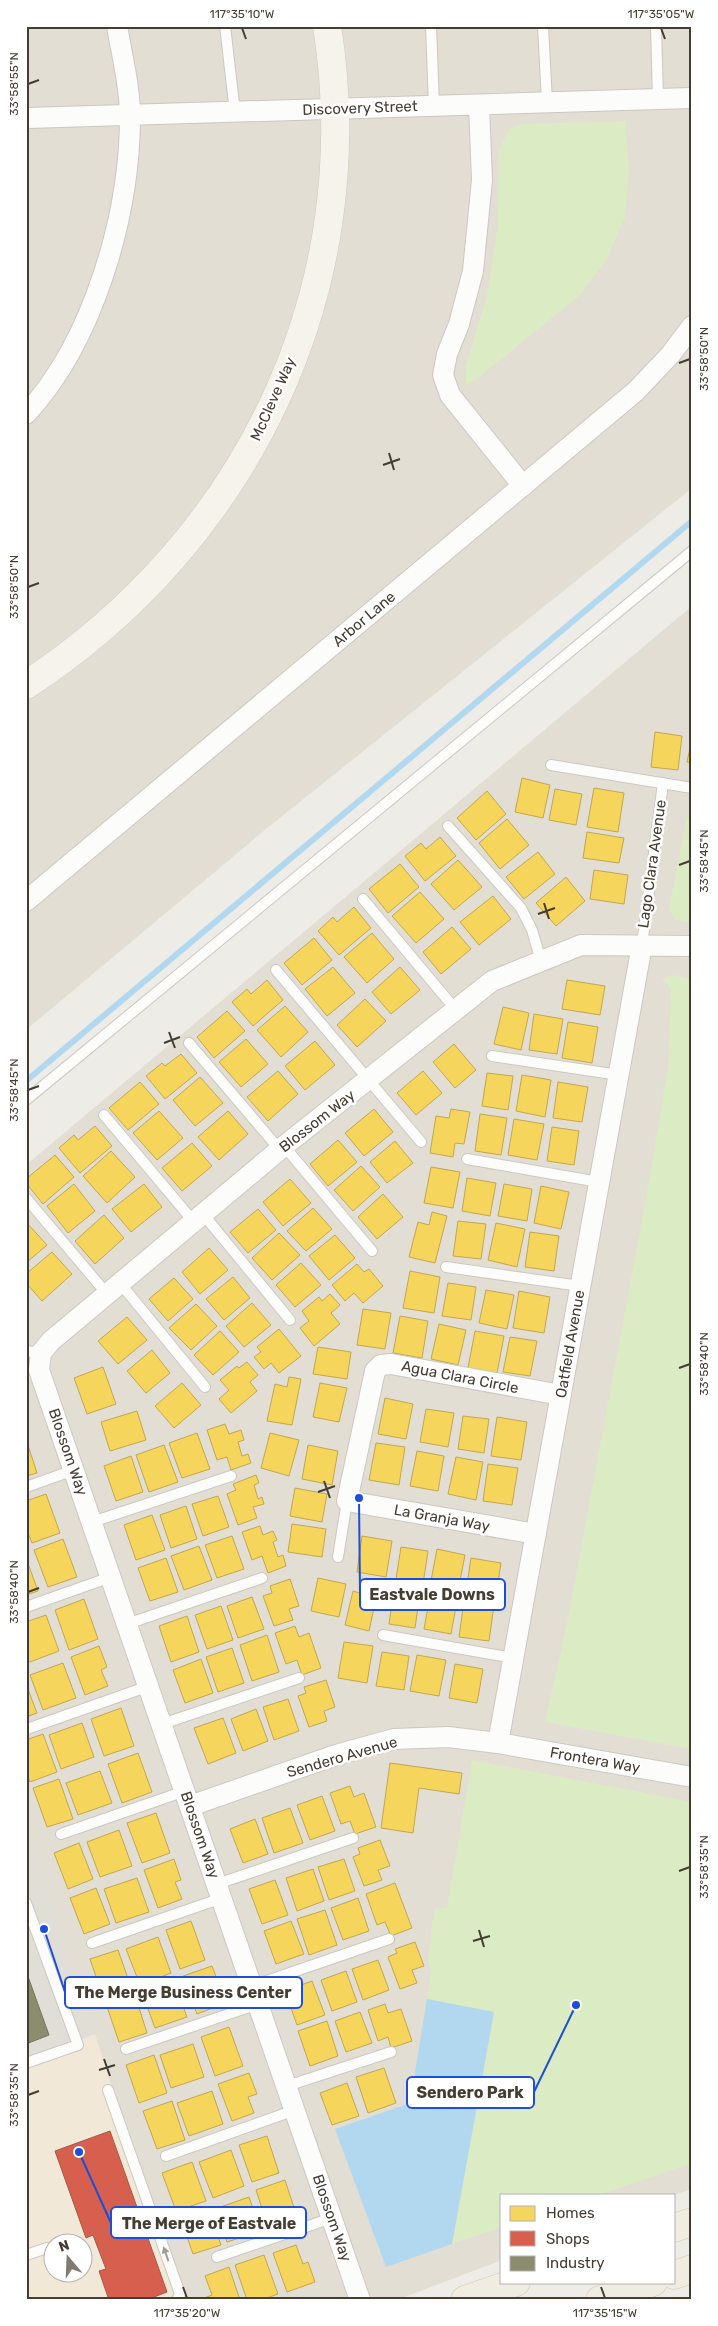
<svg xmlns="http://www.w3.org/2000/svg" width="718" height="2326" font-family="Rubik,sans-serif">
	<rect width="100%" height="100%" fill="#eeece6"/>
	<path fill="#e3ded3" d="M26,26H692V488L266,829L26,1030Z
		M692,606V2189L674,2195H502V2260L397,2300H178L26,1831V1165Z"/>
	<path fill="#f2e8d7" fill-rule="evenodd" d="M95,2034L179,2300H26V2061ZM52,2244H82V2274H52Z"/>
	<path fill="#e1ddd7" d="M26,1824L95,2034L26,2061Z"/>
	<path fill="#dbebc4" d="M625,121L629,170L625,217L605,262L580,295L478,378L466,385L465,368L487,296L498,224L499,149L510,128L521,124Z
		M692,816V923L675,920L669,909L686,820Z
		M674,975L692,979V1749L545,1722L567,1623L648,1187L668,1067L671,988L662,979Z
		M472,1760L692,1802V2163L599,2195H502V2227L452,2244L494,2012L427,1999L431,1972L428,1959L434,1909L447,1907Z"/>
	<path fill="#b2d8f0" d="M427,1999L494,2012L452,2244L386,2267L335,2129L410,2103Z"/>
	<path fill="#f6d55c" stroke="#c1a74f" d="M655,732L682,736L678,770L651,767Z
		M692,739V763L687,762Z
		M522,778L550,785L543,818L515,812Z
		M594,788L624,793L618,832L587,827Z
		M555,789L582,794L576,825L549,820Z
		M487,791L506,814L476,840L457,818Z
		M507,819L529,845L500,869L479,843Z
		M587,832L624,838L619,863L583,858Z
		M440,837L456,856L425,881L405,856L421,843L426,849Z
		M538,852L555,874L524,899L506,877Z
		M458,860L482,887L454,910L431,884Z
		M400,864L419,887L388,913L369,889Z
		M594,870L628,875L624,904L590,899Z
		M566,877L585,901L556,926L536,903Z
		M420,892L444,919L416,943L392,916Z
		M493,896L511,919L479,945L460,922Z
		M354,907L371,928L339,955L318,931L333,917L337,922Z
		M452,927L471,949L441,974L423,952Z
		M372,933L394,959L367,983L344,957Z
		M314,938L332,960L302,985L284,963Z
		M333,967L355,993L327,1016L305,989Z
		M400,967L420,990L391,1014L372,992Z
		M267,980L283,1000L253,1026L232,1002L247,989L251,994Z
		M567,980L605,986L600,1015L562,1009Z
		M365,999L386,1021L357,1047L337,1025Z
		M285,1006L308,1032L281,1057L257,1030Z
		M503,1007L529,1013L521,1050L494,1044Z
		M227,1011L245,1031L214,1058L197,1037Z
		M534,1014L563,1019L557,1054L529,1050Z
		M568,1022L598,1027L592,1063L562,1058Z
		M246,1039L268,1064L241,1087L219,1062Z
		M315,1041L335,1065L305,1090L285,1066Z
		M454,1044L476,1070L455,1088L433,1062Z
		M181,1054L197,1073L165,1099L146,1076L162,1063L165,1066Z
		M278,1071L298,1094L268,1121L247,1097Z
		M423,1071L442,1093L416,1115L397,1093Z
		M487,1073L513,1076L508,1110L482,1106Z
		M522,1075L551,1080L545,1117L516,1111Z
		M200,1077L223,1103L195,1126L173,1100Z
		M140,1082L159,1104L128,1130L109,1108Z
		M558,1082L588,1087L582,1122L553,1118Z
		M374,1109L393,1132L364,1156L345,1133Z
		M451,1109L470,1112L464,1144L455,1143L453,1157L430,1153L436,1116L449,1118Z
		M159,1111L183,1138L157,1160L133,1133Z
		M228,1111L248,1134L219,1160L198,1137Z
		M480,1114L507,1118L501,1155L475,1151Z
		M514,1119L544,1124L537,1160L508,1155Z
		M95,1126L112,1146L80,1173L59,1148L74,1135L78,1140Z
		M552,1127L579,1131L574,1165L547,1161Z
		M338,1140L357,1162L328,1186L310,1164Z
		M395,1141L413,1163L387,1183L370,1162Z
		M192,1143L212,1166L182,1191L162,1168Z
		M111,1151L135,1177L107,1203L83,1176Z
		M55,1155L74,1177L43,1204L26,1183V1179Z
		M361,1166L380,1187L353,1211L334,1190Z
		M431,1167L460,1172L453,1208L424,1203Z
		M467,1178L496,1183L490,1216L462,1211Z
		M290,1179L311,1203L283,1226L263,1202Z
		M74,1184L95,1211L68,1233L47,1206Z
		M144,1184L162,1207L131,1232L112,1209Z
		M504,1184L532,1189L527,1221L498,1216Z
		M541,1186L569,1192L561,1229L534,1223Z
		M383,1194L403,1217L377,1239L358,1217Z
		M313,1208L332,1229L306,1251L287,1231Z
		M258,1209L276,1230L248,1253L230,1232Z
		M432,1212L447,1216L435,1263L409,1257L418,1222L429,1225Z
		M104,1215L124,1238L95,1264L75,1241Z
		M458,1221L486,1224L481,1259L453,1256Z
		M26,1222L47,1245L26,1263Z
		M496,1223L525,1229L517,1267L488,1260Z
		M530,1232L559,1236L554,1271L525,1267Z
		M279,1233L300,1255L272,1280L252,1258Z
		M335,1235L355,1258L329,1280L309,1256Z
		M209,1248L228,1270L200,1294L182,1272Z
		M52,1252L72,1274L42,1301L26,1283V1274Z
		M301,1263L321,1285L295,1307L276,1285Z
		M357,1264L364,1272L369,1269L383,1286L363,1303L354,1293L345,1301L332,1285Z
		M410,1271L440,1277L434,1313L403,1308Z
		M233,1277L250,1298L224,1320L206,1299Z
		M174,1278L193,1299L168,1321L149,1299Z
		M448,1283L476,1287L471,1320L442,1316Z
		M486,1290L514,1295L507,1329L479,1323Z
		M519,1291L550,1297L544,1333L513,1328Z
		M330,1294L340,1305L331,1313L340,1324L314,1346L300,1328L309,1321L302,1311L319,1297L322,1301Z
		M252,1303L271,1325L244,1347L226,1326Z
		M196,1304L217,1326L191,1350L169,1328Z
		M363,1309L391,1313L385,1349L357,1345Z
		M400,1316L428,1321L422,1358L393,1353Z
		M127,1317L147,1340L118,1364L98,1341Z
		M439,1324L466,1330L458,1365L431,1359Z
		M279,1329L301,1356L279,1373L271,1363L264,1369L254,1357L261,1352L257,1347Z
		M220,1331L239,1352L213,1375L194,1355Z
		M475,1331L504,1336L497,1373L468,1368Z
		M510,1337L537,1341L530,1376L503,1372Z
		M318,1347L351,1352L347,1379L313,1374Z
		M152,1350L170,1373L146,1393L127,1371Z
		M247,1362L258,1375L250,1382L257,1391L231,1413L219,1399L229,1390L220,1380L237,1366L239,1368Z
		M103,1367L116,1404L87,1414L74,1378Z
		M289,1377L301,1379L292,1425L267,1421L275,1384L287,1387Z
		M182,1383L201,1405L174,1428L155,1406Z
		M320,1383L347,1388L339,1422L313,1417Z
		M385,1398L413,1404L406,1439L378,1434Z
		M426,1409L454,1413L448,1447L420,1442Z
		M137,1411L146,1440L110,1451L101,1422Z
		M463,1416L489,1419L484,1453L458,1449Z
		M497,1417L527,1422L521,1460L491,1456Z
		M225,1424L229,1434L241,1430L244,1440L238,1442L242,1456L248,1454L251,1463L231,1470L227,1457L217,1460L207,1430Z
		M197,1433L210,1469L182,1478L169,1443Z
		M270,1433L299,1440L289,1476L261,1468Z
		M26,1439L37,1473L26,1476Z
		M376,1443L405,1447L399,1485L369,1480Z
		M164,1445L178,1482L149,1492L136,1455Z
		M308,1445L338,1451L332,1485L302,1479Z
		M417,1451L444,1456L438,1491L410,1486Z
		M131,1456L143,1492L116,1501L104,1466Z
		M456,1457L483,1462L476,1500L448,1494Z
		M488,1464L518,1468L512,1505L483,1501Z
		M256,1475L259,1483L254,1485L258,1499L262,1497L264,1504L253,1507L257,1518L238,1525L227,1494L236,1490L233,1484Z
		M295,1488L327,1494L322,1522L290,1516Z
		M46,1494L60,1533L32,1543L26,1528V1501Z
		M218,1496L229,1527L203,1536L192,1504Z
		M186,1506L197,1539L171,1548L160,1515Z
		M152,1515L165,1550L136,1560L124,1525Z
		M292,1524L326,1529L322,1557L288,1552Z
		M260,1526L263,1535L273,1531L277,1540L273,1542L278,1557L283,1555L286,1566L268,1573L262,1556L252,1560L242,1532Z
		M232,1536L244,1569L217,1578L205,1545Z
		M362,1536L392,1541L386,1577L357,1572Z
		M63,1539L77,1577L48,1587L34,1550Z
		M199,1546L212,1580L184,1590L171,1556Z
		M401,1547L428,1551L423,1584L396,1579Z
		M437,1549L465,1555L458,1591L430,1586Z
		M26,1558L38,1591L26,1595Z
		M166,1558L178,1592L150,1601L138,1568Z
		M471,1558L501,1563L496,1596L466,1592Z
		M318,1578L346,1584L339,1617L311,1611Z
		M290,1579L299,1606L289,1609L293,1620L274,1626L263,1596L272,1593L270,1586Z
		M366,1582L379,1585L369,1631L345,1625L353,1591L363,1594Z
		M394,1589L420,1593L415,1628L389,1624Z
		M430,1596L457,1601L451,1634L424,1629Z
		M252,1597L264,1629L238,1638L227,1606Z
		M84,1599L98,1639L69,1650L55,1610Z
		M464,1601L494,1605L489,1641L459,1637Z
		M221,1606L233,1640L207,1649L195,1615Z
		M46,1615L59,1651L27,1663L26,1622Z
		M187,1616L199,1652L171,1662L159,1626Z
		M295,1626L299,1637L309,1633L321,1668L302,1675L297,1660L286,1664L275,1633Z
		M267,1635L279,1672L252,1681L240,1645Z
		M344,1642L373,1646L367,1683L338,1678Z
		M99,1646L107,1667L101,1670L108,1686L85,1695L71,1657Z
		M232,1648L244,1683L218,1692L206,1657Z
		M382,1652L409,1656L404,1690L376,1686Z
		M417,1655L446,1660L439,1696L410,1691Z
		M201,1659L213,1693L185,1703L173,1670Z
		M63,1663L76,1698L43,1710L30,1675Z
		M455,1664L483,1669L477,1703L449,1698Z
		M326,1680L335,1707L324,1711L327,1721L309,1727L298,1696L306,1693L304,1687Z
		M26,1684L37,1713L26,1717Z
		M288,1699L299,1731L274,1740L263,1707Z
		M121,1708L134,1746L104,1756L91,1719Z
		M256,1709L268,1741L243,1751L231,1719Z
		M223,1718L236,1753L208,1764L194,1728Z
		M82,1723L94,1757L61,1769L49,1735Z
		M43,1734L57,1772L30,1782L26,1773V1740Z
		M138,1753L152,1792L122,1803L108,1764Z
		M390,1763L462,1773L459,1794L419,1788L413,1833L381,1828Z
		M100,1771L112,1803L78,1815L66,1783Z
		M59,1779L73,1819L47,1827L33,1788Z
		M350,1786L354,1797L364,1793L376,1827L355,1834L350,1821L341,1824L330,1793Z
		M322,1796L335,1831L310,1840L297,1805Z
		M290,1808L303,1843L274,1853L262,1818Z
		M156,1813L170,1853L142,1863L127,1823Z
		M255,1819L268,1854L243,1863L230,1829Z
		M119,1830L132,1866L100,1877L87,1842Z
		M380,1840L390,1866L378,1870L382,1880L364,1886L353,1857L360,1854L358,1848Z
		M79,1843L93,1879L68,1889L54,1853Z
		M174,1859L181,1880L175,1882L182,1899L158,1908L144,1870Z
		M344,1859L355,1891L329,1900L318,1867Z
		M313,1869L324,1901L297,1911L286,1878Z
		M137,1878L149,1912L116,1923L104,1889Z
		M275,1880L288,1915L262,1924L249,1889Z
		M395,1883L412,1928L391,1936L385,1922L377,1925L366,1894Z
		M96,1888L110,1924L84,1934L70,1898Z
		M358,1898L369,1931L343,1940L331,1908Z
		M325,1910L337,1945L309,1955L297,1919Z
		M191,1921L205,1960L180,1969L166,1930Z
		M291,1921L304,1954L276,1964L264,1931Z
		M158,1937L171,1973L140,1985L126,1949Z
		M415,1942L424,1966L412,1970L417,1983L400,1989L388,1957L397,1953L395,1949Z
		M118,1950L131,1987L103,1997L90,1959Z
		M378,1960L389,1990L363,2000L352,1969Z
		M212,1966L220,1987L212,1990L218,2006L197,2014L183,1976Z
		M346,1971L357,2002L332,2011L321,1980Z
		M312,1981L325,2015L297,2025L285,1991Z
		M175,1984L187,2017L155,2028L143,1995Z
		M135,1995L147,2033L119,2042L106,2004Z
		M385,2004L388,2013L401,2009L412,2041L391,2048L388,2037L378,2041L368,2010Z
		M360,2012L372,2043L346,2052L335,2021Z
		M327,2021L338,2056L310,2066L298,2031Z
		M229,2027L243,2066L215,2076L201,2037Z
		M193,2044L204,2077L171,2088L160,2055Z
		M154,2055L167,2093L139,2103L126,2065Z
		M384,2068L396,2103L368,2113L356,2077Z
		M249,2073L257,2094L248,2097L254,2113L232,2121L218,2084Z
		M347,2083L359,2116L332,2125L320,2093Z
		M212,2091L223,2124L189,2136L177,2103Z
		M172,2101L185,2140L157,2149L143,2111Z
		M267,2136L279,2173L252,2182L239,2145Z
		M231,2150L244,2186L213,2198L199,2162Z
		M192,2162L206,2201L176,2211L162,2173Z
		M285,2180L298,2220L269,2230L256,2190Z
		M249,2197L261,2231L227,2242L215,2209Z
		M208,2208L221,2245L193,2254L180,2217Z
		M296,2245L303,2264L308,2262L315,2282L287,2292L273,2253Z
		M264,2255L278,2294L261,2300H247L235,2265Z
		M229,2267L240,2300H205L204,2298L212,2295L205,2276Z"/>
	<path fill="#d6604d" stroke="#aa5645" d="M110,2131L167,2292L146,2300H109L99,2271L106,2269L93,2235L86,2238L55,2151Z"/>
	<path fill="#8c8c6e" stroke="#76745c" d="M26,1971L49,2035L26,2044Z"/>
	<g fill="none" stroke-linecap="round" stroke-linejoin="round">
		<path stroke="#b2d8f0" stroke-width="6" d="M26,1081L692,521"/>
		<defs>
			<path id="lane" d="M225,26L235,112
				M431,26L434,106
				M543,26L547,102
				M656,26L658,99
				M551,765L692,788
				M448,826L521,908L532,930L541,961
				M363,899L456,1010
				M642,945L663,783
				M276,970L421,1142
				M189,1043L280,1150
				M492,1056L619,1075
				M26,1100L692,551
				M104,1115L194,1222
				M284,1146L372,1251
				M467,1159L599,1182
				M26,1198L107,1294
				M203,1214L290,1320
				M446,1267L580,1286
				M120,1283L205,1387
				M26,1351L41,1353
				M26,1487L74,1470
				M92,1522L231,1476
				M338,1557L347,1501
				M26,1607L111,1577
				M127,1624L262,1578
				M383,1635L513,1658
				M162,1724L299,1678
				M27,1729L149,1686
				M61,1834L185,1791
				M217,1884L353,1838
				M26,1903L78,2045L26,2063
				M92,1943L222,1898
				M252,1986L389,1939
				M126,2049L258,2004
				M287,2086L391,2052
				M108,2090L180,2294L177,2300
				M166,2156L295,2110
				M26,2255L47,2248
				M217,2257L332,2218"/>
			<path id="street" d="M479,105L482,180L473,271L459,324L447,354L443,375L450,395L523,486
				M27,118L692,98
				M26,414C94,341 130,214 130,116C130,86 122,56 117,26
				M26,901L636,391L671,354L692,326
				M536,1534L347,1501L375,1371L381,1365L391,1364L561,1395
				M498,1743L642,945
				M190,1806L336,1755L394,1739L448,1737L498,1743L692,1777
				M360,2300L39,1370L41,1353L51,1341L284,1146L492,981L581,945L692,946"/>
			<path id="secondary" d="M26,685C247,541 369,289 327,26"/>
			<path id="primary" d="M674,2228L692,2222
				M674,2275L692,2269
				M465,2300L516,2282
				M600,2300L653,2282"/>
		</defs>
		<use href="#lane" stroke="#cbc8c2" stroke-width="12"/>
		<use href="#street" stroke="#cbc8c2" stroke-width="22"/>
		<use href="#secondary" stroke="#cfcabe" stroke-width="29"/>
		<use href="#primary" stroke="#d2c8b2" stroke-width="29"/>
		<use href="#lane" stroke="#fcfcfb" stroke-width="10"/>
		<use href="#street" stroke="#fcfcfb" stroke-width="20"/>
		<use href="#secondary" stroke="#f6f3ec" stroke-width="28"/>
		<use href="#primary" stroke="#f0ece2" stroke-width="28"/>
	</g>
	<defs><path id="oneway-solid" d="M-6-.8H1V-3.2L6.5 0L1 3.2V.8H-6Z" transform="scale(1.25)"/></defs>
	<use fill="#a09c96" href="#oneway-solid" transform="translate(166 2254) rotate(-109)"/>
	<path fill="none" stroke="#443d32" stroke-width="2" d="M242,28L246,39M661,28L665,39M28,84L39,80M679,363L690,359M389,453L394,470M383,465L400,459M28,587L39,583M679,865L690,861M544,903L549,919M538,914L555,908M169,1032L175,1048M164,1043L180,1037M28,1090L39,1086M679,1368L690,1364M324,1481L330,1498M318,1492L335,1486M28,1592L39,1588M679,1871L690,1867M479,1930L484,1947M473,1941L490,1936M104,2059L110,2076M99,2070L115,2065M28,2095L39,2091M183,2287L187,2298M601,2287L605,2298"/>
	<g text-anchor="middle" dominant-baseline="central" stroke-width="5" stroke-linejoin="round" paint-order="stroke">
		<g font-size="15" fill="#443d32" stroke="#fff">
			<text transform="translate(360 108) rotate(-2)">Discovery Street</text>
			<text transform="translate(273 399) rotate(-66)">McCleve Way</text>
			<text transform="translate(364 619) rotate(-40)">Arbor Lane</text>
			<text transform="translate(652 864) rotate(-82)">Lago Clara Avenue</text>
			<text transform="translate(317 1121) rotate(-38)">Blossom Way</text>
			<text transform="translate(570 1344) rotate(-80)">Oatfield Avenue</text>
			<text transform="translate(460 1377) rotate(11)">Agua Clara Circle</text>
			<text transform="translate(68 1452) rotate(71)">Blossom Way</text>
			<text transform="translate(442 1518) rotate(10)">La Granja Way</text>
			<text transform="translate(342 1757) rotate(-16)">Sendero Avenue</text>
			<text transform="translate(595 1760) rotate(10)">Frontera Way</text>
			<text transform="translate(200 1835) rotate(71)">Blossom Way</text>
			<text transform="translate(332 2218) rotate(71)">Blossom Way</text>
		</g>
	</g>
	<path fill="none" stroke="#1d4ed8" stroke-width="2" d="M359 1498L360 1594M44 1929L65 1992M576 2005L534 2092M79 2152L111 2223"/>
	<g fill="#1d4ed8" stroke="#fff" stroke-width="2">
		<circle cx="359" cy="1498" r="5"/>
		<circle cx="44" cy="1929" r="5"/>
		<circle cx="576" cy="2005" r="5"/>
		<circle cx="79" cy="2152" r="5"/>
	</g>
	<g fill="#fff" stroke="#1d4ed8" stroke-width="2">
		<rect x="360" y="1579" width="145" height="31" rx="5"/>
		<rect x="65" y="1977" width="237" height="31" rx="5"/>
		<rect x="407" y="2077" width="127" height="31" rx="5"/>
		<rect x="111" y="2207" width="195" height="31" rx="5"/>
	</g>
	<g font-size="16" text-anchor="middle" font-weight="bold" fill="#443d32">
		<text x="432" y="1600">Eastvale Downs</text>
		<text x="183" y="1998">The Merge Business Center</text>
		<text x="470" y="2098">Sendero Park</text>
		<text x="209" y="2229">The Merge of Eastvale</text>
	</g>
	<rect width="718" height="2326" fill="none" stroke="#ffffff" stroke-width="55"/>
	<rect x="500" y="2194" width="175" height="90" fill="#ffffff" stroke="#b4b1ad"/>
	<rect x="510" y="2206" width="25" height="15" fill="#f6d55c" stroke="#b4b1ad"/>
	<text x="546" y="2218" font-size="15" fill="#443d32">Homes</text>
	<rect x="510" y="2231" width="25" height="15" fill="#d6604d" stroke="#b4b1ad"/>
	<text x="546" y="2244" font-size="15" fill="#443d32">Shops</text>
	<rect x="510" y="2256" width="25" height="15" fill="#8c8c6e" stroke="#b4b1ad"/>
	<text x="546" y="2268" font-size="15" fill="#443d32">Industry</text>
	<g transform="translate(68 2258) rotate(341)"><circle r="24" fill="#ffffff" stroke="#b4b1ad"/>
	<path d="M0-4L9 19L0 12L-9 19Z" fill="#807a71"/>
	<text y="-8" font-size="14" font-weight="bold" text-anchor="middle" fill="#443d32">N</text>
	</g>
	<rect x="28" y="28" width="662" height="2270" fill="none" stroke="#443d32" stroke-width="2"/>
	<g font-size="12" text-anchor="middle" fill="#443d32">
		<text x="242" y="18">117°35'10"W</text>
		<text x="661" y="18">117°35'05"W</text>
		<text transform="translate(14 84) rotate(-90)" y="4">33°58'55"N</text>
		<text transform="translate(704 359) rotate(-90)" y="4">33°58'50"N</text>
		<text transform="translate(14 587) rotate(-90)" y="4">33°58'50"N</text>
		<text transform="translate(704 861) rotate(-90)" y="4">33°58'45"N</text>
		<text transform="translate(14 1090) rotate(-90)" y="4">33°58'45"N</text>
		<text transform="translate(704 1364) rotate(-90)" y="4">33°58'40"N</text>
		<text transform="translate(14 1592) rotate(-90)" y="4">33°58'40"N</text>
		<text transform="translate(704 1867) rotate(-90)" y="4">33°58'35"N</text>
		<text transform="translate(14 2095) rotate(-90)" y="4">33°58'35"N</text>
		<text x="187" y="2317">117°35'20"W</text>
		<text x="605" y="2317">117°35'15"W</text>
	</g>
</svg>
